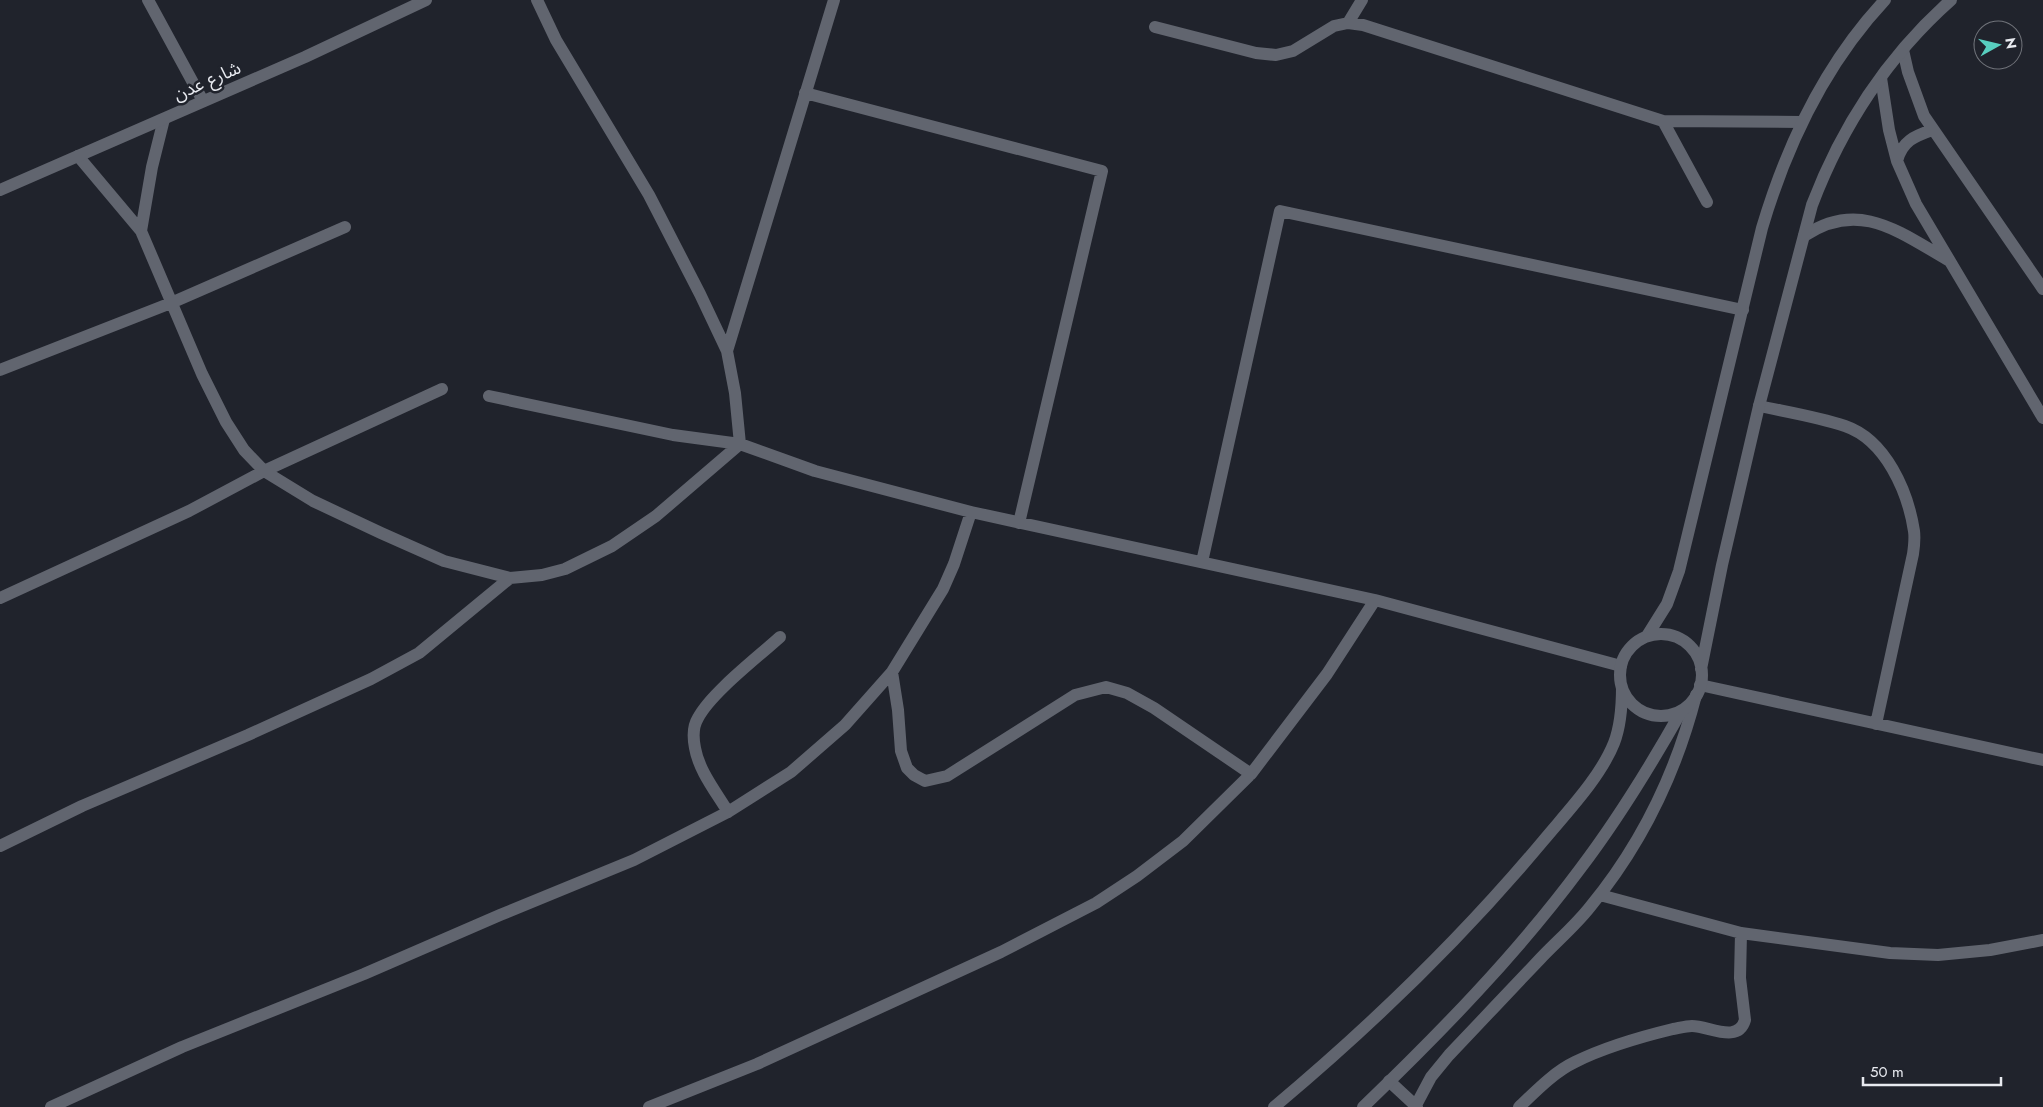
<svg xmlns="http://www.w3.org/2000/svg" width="2043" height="1107" font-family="Jost,'Noto Sans Arabic',sans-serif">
	<rect width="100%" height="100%" fill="#20232c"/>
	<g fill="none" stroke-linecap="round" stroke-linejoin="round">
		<path stroke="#61656f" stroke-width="12" d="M148,0L203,101
			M1348,23L1362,0
			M1155,27L1256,53L1276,55L1293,51L1334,26L1348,23L1363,25L1663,121L1802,122
			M1903,50L1908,72L1924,116L2043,289
			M1881,78L1889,130L1897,161L1916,204L2043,418
			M805,93L1102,171L1019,523
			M1663,121L1707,202
			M78,156L141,231L202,374L226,422L244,450L264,471L313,501L381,533L444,561L510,578L542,575L565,569L612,546L656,516L740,444L735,393L727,351L700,294L649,195L556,40L537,0
			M1897,161C1902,141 1915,136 1932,130
			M141,231L152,167L164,119
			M1804,236C1859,199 1899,232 1948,260
			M727,351L834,0
			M0,370L171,303L345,227
			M489,396L673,435L740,444L815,471L971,512L1375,600L1621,666
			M1759,406C1787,412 1818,417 1845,426C1886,440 1908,492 1914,531C1915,538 1914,547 1913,554L1876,724
			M1202,562L1280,211L1743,310
			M0,598L189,511L264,471L442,389
			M892,672L898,710L901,751L907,768L914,775L925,781L947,776L1075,695L1106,687L1127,693L1154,708L1251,774
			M1700,685L2043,760
			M728,812C716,792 699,771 695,748C693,738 693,726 698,718C711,693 758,657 780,637
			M0,846L82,806L248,735L371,679L419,653L510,578
			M1600,895L1741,933L1890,953L1938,955L1990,950L2043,940
			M1389,1081L1417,1107
			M51,1107L182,1047L364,974L500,915L634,860L728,812L791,772L845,725L892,672L943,589L954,564L971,512
			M649,1107L757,1064L1001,952L1096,903L1137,876L1183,841L1251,774L1327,674L1375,600
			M1415,1107L1431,1077L1449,1055C1479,1023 1510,991 1540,959C1557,941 1575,926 1590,907C1642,844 1676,773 1696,695
			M1519,1107C1536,1091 1554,1072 1575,1062C1605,1047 1640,1037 1673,1029C1679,1028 1686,1026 1692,1026C1709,1026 1738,1044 1745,1020L1740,978L1741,933"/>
		<path stroke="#61656f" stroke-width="12" d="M0,190L305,57L426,0
			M1620 675a41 41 0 1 1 82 0a41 41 0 1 1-82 0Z
			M1647,636L1667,604L1679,571L1762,228C1787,144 1825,64 1885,0
			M1701,669L1722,565L1759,406L1812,205C1842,126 1888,56 1951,0
			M1274,1107C1372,1025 1461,939 1543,841C1567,812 1600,778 1614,743C1621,725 1622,706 1622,687
			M1363,1107C1440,1033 1516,955 1580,869C1618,819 1651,765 1682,710"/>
	</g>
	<g text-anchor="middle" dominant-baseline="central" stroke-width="5" stroke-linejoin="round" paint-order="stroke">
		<g font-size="18" fill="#e8eaf0" stroke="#20232c">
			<text transform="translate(207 81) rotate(-24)">شارع عدن</text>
		</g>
	</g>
	<g transform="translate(1998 45) rotate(82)"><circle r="24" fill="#20232c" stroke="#70737a"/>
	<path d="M0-4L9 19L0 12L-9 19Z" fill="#58cebf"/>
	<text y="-8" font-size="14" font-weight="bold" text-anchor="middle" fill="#e8eaf0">N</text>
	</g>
	<path d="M1863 1077v8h138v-8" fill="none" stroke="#e8eaf0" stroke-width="2.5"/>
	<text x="1870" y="1077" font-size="15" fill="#e8eaf0" stroke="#20232c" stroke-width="4" paint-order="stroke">50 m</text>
</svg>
